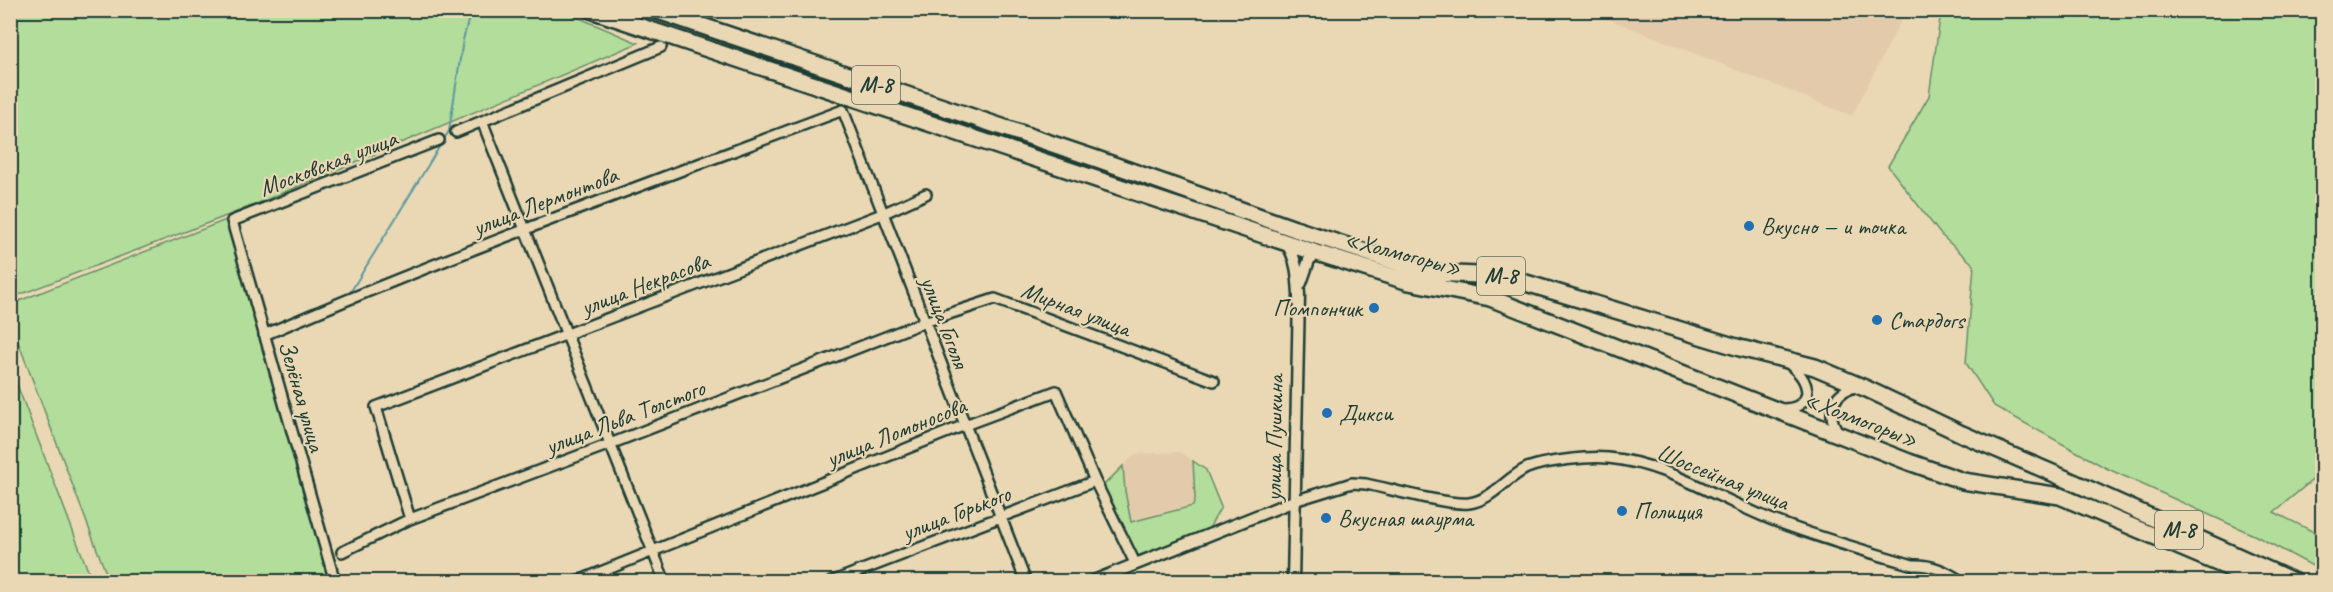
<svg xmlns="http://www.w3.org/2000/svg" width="2333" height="592" font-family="Caveat,sans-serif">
	<rect width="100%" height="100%" fill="#ead8b5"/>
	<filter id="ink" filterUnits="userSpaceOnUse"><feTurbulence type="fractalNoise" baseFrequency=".0167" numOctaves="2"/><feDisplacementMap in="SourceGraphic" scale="12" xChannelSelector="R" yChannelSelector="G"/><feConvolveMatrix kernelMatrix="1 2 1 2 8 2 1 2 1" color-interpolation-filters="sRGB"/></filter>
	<g filter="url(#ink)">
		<path fill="#e3caab" d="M1588,11L1906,10V11L1852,116Z
			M1180,452L1193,461L1194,506L1131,522L1125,491L1123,466L1135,454Z"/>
		<path fill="#b2dd9b" stroke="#688d68" stroke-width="1.5" d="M11,10L563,11L638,43L242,210L11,298Z
			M1941,11H2322V477H2316L2274,512L2322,536V571L2256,536L2106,468L1994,406L1966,363L1974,265L1941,235L1888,166L1929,96Z
			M226,220L329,581H109L11,323V304Z
			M10,369H11L92,581H11Z
			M1193,461L1206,470L1221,507L1208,530L1137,556L1101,488L1123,466L1125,491L1131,522L1193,506L1195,499Z"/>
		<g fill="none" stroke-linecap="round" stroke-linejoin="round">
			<path stroke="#5d999c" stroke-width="2" d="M348,296L449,131L463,40L471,10
				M1107,582L1206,543"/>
			<defs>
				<path id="minor" d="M482,121L665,582
					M456,132L661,47
					M264,335C454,253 649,183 843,110L1026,582
					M1782,409C1794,409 1803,406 1807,394C1807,380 1798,371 1788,363
					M1839,433C1824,414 1834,388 1859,387
					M1294,501L1352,483L1366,484C1391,489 1445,505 1469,503C1492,500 1506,478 1527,468C1545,461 1589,456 1608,458C1666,463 1717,498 1770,519C1816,537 1865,551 1913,565C1932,564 1947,571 1962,582
					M410,519L376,407L882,214L926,194
					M342,552L410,519L610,444L924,322L995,299L1214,381
					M335,582L232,221L439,140
					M576,582L965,425L1056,391L1095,481L1135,563
					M831,582L1095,481"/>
				<path id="tertiary" d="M1286,243C1297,258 1298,277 1299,295L1293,582
					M1301,283L1309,260L1317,253
					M1091,582L1294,501"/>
				<path id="trunk" d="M591,10L1317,253L1409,282L1490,298L1909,462L1963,481L2060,496L2262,582
					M655,10L1097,159L1295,229L1430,273L1503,276L1740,348L1815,367L1867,389L1962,434L2064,478L2295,582"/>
			</defs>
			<use href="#minor" stroke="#1f3d34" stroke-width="14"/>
			<use href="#tertiary" stroke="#1f3d34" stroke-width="15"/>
			<use href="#trunk" stroke="#1f3d34" stroke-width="20"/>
			<use href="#minor" stroke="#ead8b5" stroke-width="9"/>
			<use href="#tertiary" stroke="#ead8b5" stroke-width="10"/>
			<use href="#trunk" stroke="#ead8b5" stroke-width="15"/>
		</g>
	</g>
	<g fill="#1f6fb2" stroke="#ead8b5" stroke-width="2">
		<circle cx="1749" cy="226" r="6"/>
		<circle cx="1374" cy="308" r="6"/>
		<circle cx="1877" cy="320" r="6"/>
		<circle cx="1327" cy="413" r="6"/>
		<circle cx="1622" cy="511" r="6"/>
		<circle cx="1326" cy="518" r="6"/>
	</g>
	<g text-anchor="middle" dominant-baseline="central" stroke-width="4.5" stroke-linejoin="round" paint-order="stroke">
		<g fill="#ead8b5" stroke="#5c6c5b" stroke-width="1.5">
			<rect x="852" y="66" width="48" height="38" rx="4.5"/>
			<rect x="1477" y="257" width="48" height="38" rx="4.5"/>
			<rect x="2155" y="511" width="48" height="38" rx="4.5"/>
		</g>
		<g font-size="22" font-weight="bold" fill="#1f3d34">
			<text x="876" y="85">М-8</text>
			<text x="1501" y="276">М-8</text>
			<text x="2179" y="530">М-8</text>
		</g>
		<g font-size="24" fill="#1f3d34" stroke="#ead8b5">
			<text transform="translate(328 163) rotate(-21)">Московская улица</text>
			<text transform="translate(545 201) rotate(-21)">улица Лермонтова</text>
			<text transform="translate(1403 253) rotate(15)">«Холмогоры»</text>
			<text transform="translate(645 284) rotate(-21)">улица Некрасова</text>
			<text transform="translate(1076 309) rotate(21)">Мирная улица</text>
			<text transform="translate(945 322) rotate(69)">улица Гоголя</text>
			<text transform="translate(302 396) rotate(74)">Зелёная улица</text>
			<text transform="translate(625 417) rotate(-21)">улица Льва Толстого</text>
			<text transform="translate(1861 419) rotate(21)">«Холмогоры»</text>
			<text transform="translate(896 432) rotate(-22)">улица Ломоносова</text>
			<text transform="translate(1274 438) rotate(-89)">улица Пушкина</text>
			<text transform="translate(1723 477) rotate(22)">Шоссейная улица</text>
			<text transform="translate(956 513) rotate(-21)">улица Горького</text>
		</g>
		<g font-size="24" fill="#1f3d34" stroke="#ead8b5" text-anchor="start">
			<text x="1761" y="226">Вкусно — и точка</text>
			<text x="1362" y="308" text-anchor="end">Помпончик</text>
			<text x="1889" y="320">Стардогs</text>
			<text x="1339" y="413">Дикси</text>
			<text x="1634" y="511">Полиция</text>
			<text x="1338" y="518">Вкусная шаурма</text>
		</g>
	</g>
	<rect width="2333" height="592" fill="none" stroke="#ead8b5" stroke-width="36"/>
	<rect x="18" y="18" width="2297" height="556" fill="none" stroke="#1f3d34" stroke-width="2" filter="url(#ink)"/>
</svg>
